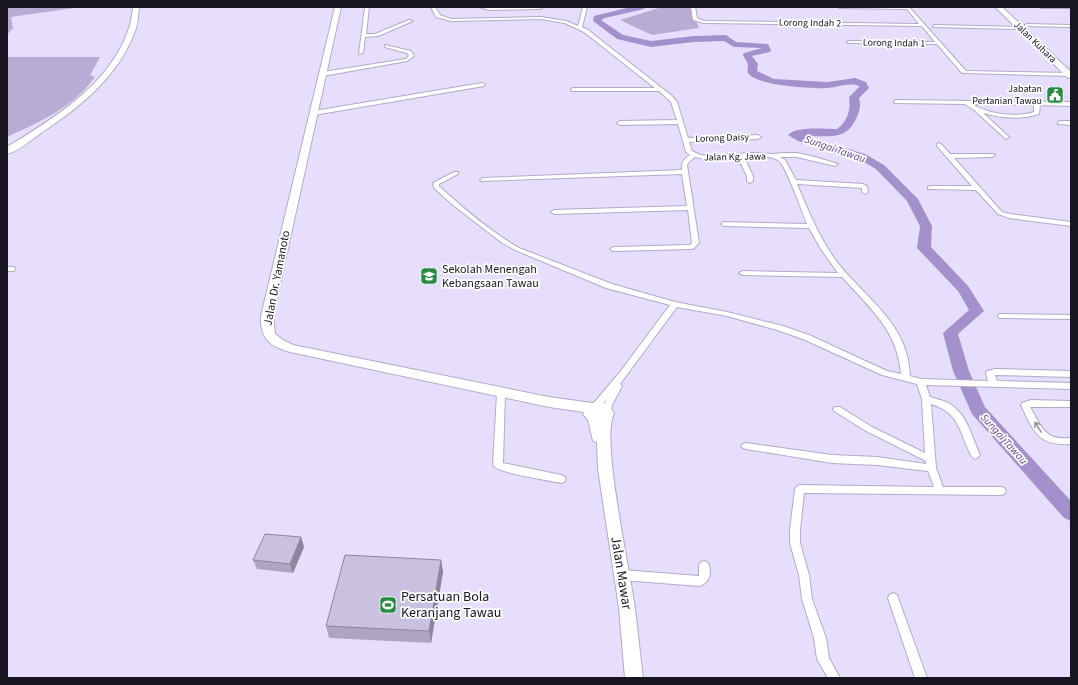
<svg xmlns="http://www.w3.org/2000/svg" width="1078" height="685" font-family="'Source Sans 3',sans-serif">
	<rect width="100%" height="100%" fill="#e7defe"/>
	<path fill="#b8acd5" d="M7,7H81L11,17L13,28L7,35Z
		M662,7H691L699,28L652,35L620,20Z
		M7,57H100L90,75L95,77C75,106 38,123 7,137Z"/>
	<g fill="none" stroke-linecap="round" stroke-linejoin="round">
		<path fill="#a391cc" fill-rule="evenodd" d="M631,7H645L644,9L605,18L601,20L623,35L651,41L694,36L726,35L736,42L768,44L771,50L770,52L752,56L758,64L757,71L774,79L828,82L855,78L866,82L869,88L859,98C861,107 860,110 856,119C845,142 827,135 804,136L865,154L884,165L918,199L932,226L931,247L968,286L984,311L958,334L969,371L985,407L1071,501V521L1064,518L972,414L953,371L943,333L969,310L958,291L917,248L920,226L907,201L876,169L857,158L798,141L788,135C795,126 826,129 837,129C848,121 851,109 849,97L859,87V86C849,82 838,87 828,88C814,89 756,86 748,73C747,70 748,67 748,64L743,55L744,53L762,48L734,47L724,41L694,42L651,47L617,39L593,21L594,16Z"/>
		<defs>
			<path id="street" d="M365,7H369L366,34H375L409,20L413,21L378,36L365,37L363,53L359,54Z
				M431,7H435L440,15L451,19L541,17L566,21L578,26L583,7H587L582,27L588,30L672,96L677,102L688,138L758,135L761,137L758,139L689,142L692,151L700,155L710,156L750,153L774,154L782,153H797L815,157L838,164L835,166L797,157H780L785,160L796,180L863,184L867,186L868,192L865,194L862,192V188L797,184C808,210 818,235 834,258C857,290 895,314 906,352C909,360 909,368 910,376L921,379L988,381L986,373L987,371L995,369L1071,371V377L995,375L997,381L1071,383V389L926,385L930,397C936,399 942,400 948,403C967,413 972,437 980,455L978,457L975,459L972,457C959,433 961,413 931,404L936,468L943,487H1001L1004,488L1006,491L1004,494L1001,495L804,493L800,530V543L809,575L812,599L826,638L829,658L840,678H828L817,659L814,638L802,599L799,575L790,543V530L795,489L797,486L800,485L934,487L928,471L877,465L832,463L746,449L743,448L741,446L743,444L746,443L832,455L877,457L926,464V461L866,431L834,411L833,409L834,407H840L872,427L925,453L922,399L917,384L882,375L803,339L777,330L727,316L677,307L620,384L622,386L612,405L610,413H604C601,408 605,403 607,399L599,408H593L592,406L593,404L620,372L670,305L606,288L515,250L501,242L453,205L434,188L433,183L454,172H458V174L439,184V186C464,209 490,231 519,248L612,284L675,302L727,312L783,326L809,335L887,371L901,374C898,331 870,308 842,277L743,275L739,273L743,271L838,273L821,249L809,228L724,226L721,224L724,222L807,224C802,212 786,165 778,160C768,155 755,156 744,157L753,176V181L750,183L747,181V176L738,158L710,160L695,157L689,162L687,165L699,243L694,248L692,249L613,251L610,249L613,247L690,245L692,243L688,210L554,214L551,212L554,210L687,206L682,174L481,181L480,180L483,178L682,170C681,162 684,159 690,155L686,152L678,124L620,125L617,123L620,121L677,120L671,102L659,91H571V89L573,88H655L584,32L565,23L541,19L451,21L436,17Z
				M479,7H541L542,8L540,9L489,10Z
				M691,7H695L697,18L704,21L919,24L907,9L840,8L838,7H909L966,71L1069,73L1071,74V76L964,73H962L937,44L849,43L847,42L849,41L935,42L922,26L704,23L693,20Z
				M1039,7H1071V8H1041Z
				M1027,24L1071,25V27L1025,26V25Z
				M935,25L1020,27L1022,28L1020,29L933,27V26Z
				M385,45L411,51L414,56L407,61L323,76L320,74L323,72L406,59L409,56L407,53L385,47Z
				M482,83L485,85L484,86L314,115L311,113L314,111Z
				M896,100L1071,102V106L1040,105L1039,114C1021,120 1001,118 983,113L1008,136L1009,137L1006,139L974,110L965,104L894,103V101ZM972,104L1034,105V112C1016,118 988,114 972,104Z
				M1060,121H1071V125L1058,124V122Z
				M939,143L941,144L950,154H994L995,155L992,157L954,158L1002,212L1010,214L1071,222V226L1009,218L998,214L976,190L928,189V187L930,186H972L937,146V144Z
				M7,267H14L15,269L14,271H7Z
				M999,314L1071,315V319L1002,318H999L998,316Z
				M501,390L504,391L505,393L503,463L561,475L564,476L566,479L564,482L561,483C549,480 499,474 493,465L497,393L498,391Z
				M1031,400L1071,401V407H1030C1036,417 1042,433 1054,437C1060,439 1066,438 1071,438V444C1038,446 1034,432 1021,405L1022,403Z
				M704,561L708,563C712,572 710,582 700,586L622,580L618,578L617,575L618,572L622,570L699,576V566L700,563Z
				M893,593L897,595L898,598L927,678H915L888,598L889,595Z"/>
			<path id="secondary" d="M133,7H139C138,15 138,24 135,31C119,76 79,108 41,133C31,140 19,151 7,154V147C53,119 109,85 128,31C131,24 132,15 133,7Z
				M335,7H341L273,316L275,334L283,340L293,345L549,397L592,403L598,401L610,406L614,414C600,438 631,574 635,609C638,632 640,655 643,678H625L619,608L598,469L597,442L593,441L588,420L583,414L584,412L549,407L290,352C269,346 260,338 261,316Z"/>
			<path id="primary" d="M995,7H1002L1071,72V78H1068Z"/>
		</defs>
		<use href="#street" stroke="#b2aac8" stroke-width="2"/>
		<use href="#secondary" stroke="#b2aac8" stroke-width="2"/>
		<use href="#primary" stroke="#b2aac8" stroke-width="2"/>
		<use href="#street" fill="#fff" fill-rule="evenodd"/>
		<use href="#secondary" fill="#fff" fill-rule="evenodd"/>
		<use href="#primary" fill="#fff" fill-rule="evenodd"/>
	</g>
	<path fill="#aea6c1" d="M301,537L304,547L293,573L257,569L253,560Z
		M441,560L443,572L431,643L329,638L326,626Z"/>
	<path fill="#8d879d" d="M301,537L304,547L293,573L290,564Z
		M441,560L443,572L431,643L429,631Z"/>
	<path fill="#cac1e0" stroke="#8d879d" d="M265,534L301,537L290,564L253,560Z
		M345,555L441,560L429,631L326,626Z"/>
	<defs><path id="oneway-shaft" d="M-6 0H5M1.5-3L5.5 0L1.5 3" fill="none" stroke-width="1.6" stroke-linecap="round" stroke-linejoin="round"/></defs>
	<use stroke="#97969b" href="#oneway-shaft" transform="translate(1038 427) rotate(-122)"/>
	<defs>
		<symbol id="civic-square" viewBox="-11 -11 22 22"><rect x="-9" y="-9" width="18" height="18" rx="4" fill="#278c42" stroke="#fff"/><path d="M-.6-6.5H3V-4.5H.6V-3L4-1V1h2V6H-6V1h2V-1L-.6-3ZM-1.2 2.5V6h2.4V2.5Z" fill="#fff"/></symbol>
		<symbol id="school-square" viewBox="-11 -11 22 22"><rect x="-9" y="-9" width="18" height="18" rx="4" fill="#278c42" stroke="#fff"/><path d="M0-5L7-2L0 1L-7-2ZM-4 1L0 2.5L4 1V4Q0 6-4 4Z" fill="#fff"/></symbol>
		<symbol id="stadium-square" viewBox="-11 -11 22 22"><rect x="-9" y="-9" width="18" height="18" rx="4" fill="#278c42" stroke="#fff"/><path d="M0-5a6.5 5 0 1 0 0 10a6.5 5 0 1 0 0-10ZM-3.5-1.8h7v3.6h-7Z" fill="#fff"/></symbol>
	</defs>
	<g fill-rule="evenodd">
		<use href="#civic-square" x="1045" y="85" width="20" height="20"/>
		<use href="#school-square" x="419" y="266" width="20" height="20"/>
		<use href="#stadium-square" x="378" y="595" width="20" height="20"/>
	</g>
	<g text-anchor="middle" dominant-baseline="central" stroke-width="3.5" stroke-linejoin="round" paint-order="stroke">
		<g font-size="10" fill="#181520" stroke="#fff">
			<text transform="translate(810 23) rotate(1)">Lorong Indah 2</text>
			<text transform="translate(1035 42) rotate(44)">Jalan Kuhara</text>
			<text transform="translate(894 43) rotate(1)">Lorong Indah 1</text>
			<text transform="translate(722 138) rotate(-2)">Lorong Daisy</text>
			<text transform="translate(735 157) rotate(-1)">Jalan Kg. Jawa</text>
		</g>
		<g font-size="10" fill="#181520" stroke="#fff" text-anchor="end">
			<text x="1042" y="89">Jabatan<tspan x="1042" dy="12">Pertanian Tawau</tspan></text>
		</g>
		<g font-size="11" font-style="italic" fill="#5f458e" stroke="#fff">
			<text transform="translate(835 149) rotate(19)">Sungai Tawau</text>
			<text transform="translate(1004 439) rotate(48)">Sungai Tawau</text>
		</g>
		<g font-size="12" fill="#181520" stroke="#fff" text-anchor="start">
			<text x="442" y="269">Sekolah Menengah<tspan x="442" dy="14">Kebangsaan Tawau</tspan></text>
		</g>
		<g font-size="12" fill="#181520" stroke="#fff">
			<text transform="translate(277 278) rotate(-79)">Jalan Dr. Yamanoto</text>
		</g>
		<g font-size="14" fill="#181520" stroke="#fff">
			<text transform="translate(621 573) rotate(81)">Jalan Mawar</text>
		</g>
		<g font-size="14" fill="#181520" stroke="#fff" text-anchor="start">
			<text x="401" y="597">Persatuan Bola<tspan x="401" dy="16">Keranjang Tawau</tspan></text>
		</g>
	</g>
	<rect width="1078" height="685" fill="none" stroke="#181520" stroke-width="16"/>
</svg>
